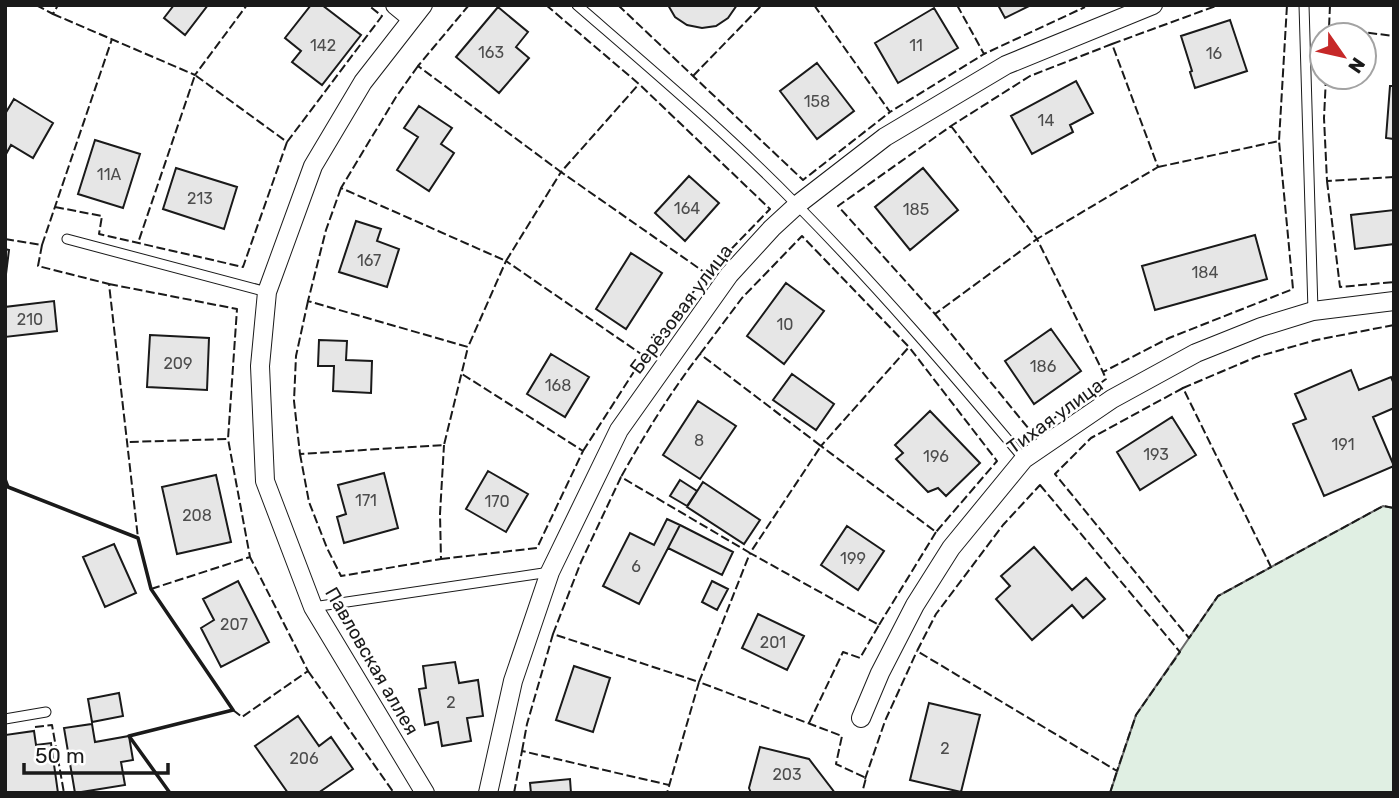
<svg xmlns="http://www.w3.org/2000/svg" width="1399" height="798" font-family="Rubik,sans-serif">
	<rect width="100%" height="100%" fill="#fff"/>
	<path fill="#e0efe3" stroke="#6a6a6a" stroke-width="2" d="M1383,506L1394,508V793H1110L1136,715L1218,596Z"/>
	<path fill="#e6e6e6" stroke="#1a1a1a" stroke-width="2" d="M174,5H208L185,35L164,18Z
		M311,5H322L361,35L322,85L292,62L301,51L285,38Z
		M668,5H737L728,18L716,26L702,28L687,25L675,17Z
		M998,5H1031L1005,18Z
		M498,7L528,32L516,47L529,58L499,93L456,57Z
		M934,8L958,48L898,83L875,43Z
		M1230,20L1247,71L1195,88L1190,72L1192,71L1181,36Z
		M817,63L854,111L817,139L780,91Z
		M1076,81L1093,113L1070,125L1073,132L1032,154L1011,116Z
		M1390,86H1394V139L1386,138Z
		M14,99L53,123L33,158L11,145L5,156V114Z
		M419,106L452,128L441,144L454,153L429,191L397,170L418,137L404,128Z
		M95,140L140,154L123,208L78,194Z
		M176,168L237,187L224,229L163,209Z
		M923,168L958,210L910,250L875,207Z
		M689,176L719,203L685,241L655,213Z
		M1394,210V244L1355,249L1351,215Z
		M356,221L381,229L377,241L399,249L387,287L339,272Z
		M1255,235L1267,279L1155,310L1142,266Z
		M5,249L9,250L6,274H5Z
		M631,253L662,273L626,329L596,309Z
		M786,283L824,311L784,364L747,336Z
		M54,301L57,331L5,337V307Z
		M1051,329L1081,371L1034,404L1005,361Z
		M150,335L209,338L207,390L147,387Z
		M319,340L347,341L346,360L372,361L371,393L333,391L334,366H318Z
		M551,354L589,377L565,417L527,394Z
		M1351,370L1359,390L1391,377L1394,384V408L1373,417L1394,466L1324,496L1293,424L1306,419L1295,394Z
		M792,374L834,404L816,430L773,400Z
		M698,401L736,426L700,479L663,455Z
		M930,411L980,463L946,496L938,488L928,492L896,459L903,453L895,445Z
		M1172,417L1196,455L1140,490L1117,452Z
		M488,471L528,494L506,532L466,509Z
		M384,473L398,528L344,543L337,517L346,514L338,485Z
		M216,475L231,542L177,554L162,487Z
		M680,480L697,491L687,506L670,496Z
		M703,482L760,520L744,544L687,507Z
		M667,519L680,525L639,604L603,586L630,533L654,545Z
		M680,525L733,552L722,575L668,548Z
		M847,526L884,551L858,590L821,565Z
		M114,544L136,593L105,607L83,557Z
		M1034,547L1072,590L1086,578L1105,599L1083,618L1072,605L1032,640L996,599L1010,586L1001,576Z
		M238,581L269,642L221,667L201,628L214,620L203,599Z
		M712,581L728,589L717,610L702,602Z
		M758,614L804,636L787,670L742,648Z
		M455,662L459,683L478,680L483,716L467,718L471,741L442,746L438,722L425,725L419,689L426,688L423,666Z
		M574,666L610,678L593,732L556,720Z
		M119,693L123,716L92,722L88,699Z
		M929,703L980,715L961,792L910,780Z
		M298,716L319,746L331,737L353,769L318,793H288L255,746Z
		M92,724L95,742L129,736L133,760L121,762L125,785L75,793L64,728Z
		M34,731L36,745L51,743L58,793H5V735Z
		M760,747L809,759L835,793H751L749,788Z
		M570,779L571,793H531L530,783Z"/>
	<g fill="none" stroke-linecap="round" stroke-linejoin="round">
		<defs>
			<path id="service" d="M577,5C652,70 728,134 797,205C877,286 951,372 1024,459
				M1304,5L1313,311
				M67,239L267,292
				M313,607L550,572
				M5,719L46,712"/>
			<path id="minor" d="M395,5L412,19
				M423,5L363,82L313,166L267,292L260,366L265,481L313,607L425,793
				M861,718L880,673L915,605L951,548L1024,459L1112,399L1196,353L1261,327L1313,311L1394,301
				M488,793L513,681L550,572L619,430L729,275L772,228L797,205L885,137L1006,65L1153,5"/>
		</defs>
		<use href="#service" stroke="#1a1a1a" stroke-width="11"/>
		<use href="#minor" stroke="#1a1a1a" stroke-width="20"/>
		<use href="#service" stroke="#fff" stroke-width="9"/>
		<use href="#minor" stroke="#fff" stroke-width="18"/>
		<path stroke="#1a1a1a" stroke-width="2" stroke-dasharray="9 3.5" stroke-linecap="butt" d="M36,5L53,14L58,5
			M469,5L418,66L561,172L639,84
			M546,5L639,84L770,209L707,274
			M618,5L803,180L890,112
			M814,5L890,112L984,54
			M957,5L984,54L1085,7
			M1330,5L1329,28L1394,36
			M53,14L195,75L247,5
			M1112,44L1213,7L1224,5
			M418,66L396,97L341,188L506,261L561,172L707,274L644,356
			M693,76L762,5
			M1326,77L1324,118L1327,181L1394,177
			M951,126L1037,239L935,314L838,206L951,126L1030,76L1112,44L1158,167L1037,239L1103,372L1169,338L1293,289L1279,141
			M287,142L382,16L368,5
			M1158,167L1279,141L1287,5
			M1327,181L1340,287L1394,282
			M341,188L326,230L308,301L468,347L506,261L644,356L583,451
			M55,207L102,216L99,234L243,267L287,142L195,75L138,243
			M5,239L42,245L112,39
			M42,245L38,266L109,284L138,538
			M109,284L237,309L228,439L127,442
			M308,301L296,356L294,401L300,454L444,445L468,347
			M935,314L1033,434L1106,379L1103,372
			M1394,325L1316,340L1256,357L1183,388L1271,567L1383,506L1394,508
			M700,354L742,298L802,236L909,347L821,446L936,532L997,461L909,347
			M1183,388L1091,438L1055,474L1189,638L1218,596L1271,567
			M300,454L309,502L327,548L341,576L441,559L440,514L444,445
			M1040,485L1180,652L1136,715L1117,771L917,651L936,614L1003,525Z
			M441,559L537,548L583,451L462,374
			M151,589L250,557L228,439
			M879,625L936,532
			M553,634L581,562L621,477L750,553L821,446L700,354C670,393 645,434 621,477
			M308,671L394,793
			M233,710L242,717L308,671L250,557
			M809,723L843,652L860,658L879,625L750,553L699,682L842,736L836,764L866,778L862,793
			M35,727L52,725L64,793
			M522,751L527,724L553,634L699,682L667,793
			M865,779L885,721L917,651
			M514,793L522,751L669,785
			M1110,793L1117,771"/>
		<path stroke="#1a1a1a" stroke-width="3.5" d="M5,479L8,487L138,538L151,589L233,710L129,736L170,793"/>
	</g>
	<g text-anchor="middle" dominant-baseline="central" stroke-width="5" stroke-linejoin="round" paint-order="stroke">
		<g font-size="16" fill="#4d4d4d">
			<text x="323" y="45">142</text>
			<text x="916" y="45">11</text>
			<text x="491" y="52">163</text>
			<text x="1214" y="53">16</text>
			<text x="817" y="101">158</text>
			<text x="1046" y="120">14</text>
			<text x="109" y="174">11А</text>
			<text x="200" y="198">213</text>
			<text x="687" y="208">164</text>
			<text x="916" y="209">185</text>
			<text x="369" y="260">167</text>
			<text x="1205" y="272">184</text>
			<text x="30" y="319">210</text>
			<text x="785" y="324">10</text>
			<text x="178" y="363">209</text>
			<text x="1043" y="366">186</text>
			<text x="558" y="385">168</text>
			<text x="699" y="440">8</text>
			<text x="1343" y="444">191</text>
			<text x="1156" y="454">193</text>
			<text x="936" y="456">196</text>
			<text x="366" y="500">171</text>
			<text x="497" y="501">170</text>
			<text x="197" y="515">208</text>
			<text x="853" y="558">199</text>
			<text x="636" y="566">6</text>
			<text x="234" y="624">207</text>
			<text x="773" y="642">201</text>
			<text x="451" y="702">2</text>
			<text x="945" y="748">2</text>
			<text x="304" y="758">206</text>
			<text x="787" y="774">203</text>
		</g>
		<g font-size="19" fill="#1a1a1a" stroke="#fff">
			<text transform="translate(681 309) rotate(-53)">Берёзовая улица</text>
			<text transform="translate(1055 416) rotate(-36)">Тихая улица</text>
			<text transform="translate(372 661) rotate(60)">Павловская аллея</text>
		</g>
	</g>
	<rect width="1399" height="798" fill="none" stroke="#1a1a1a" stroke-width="14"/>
	<g transform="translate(1343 56) rotate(124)"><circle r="33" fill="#ffffff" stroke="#a3a3a3" stroke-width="2"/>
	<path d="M0-5L12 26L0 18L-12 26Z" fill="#c62828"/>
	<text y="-10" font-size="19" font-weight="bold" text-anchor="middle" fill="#1a1a1a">N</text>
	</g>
	<path d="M24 763v10h144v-10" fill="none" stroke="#1a1a1a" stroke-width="3.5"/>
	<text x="35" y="763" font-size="21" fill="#1a1a1a" stroke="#ffffff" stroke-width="5" paint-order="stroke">50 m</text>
</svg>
